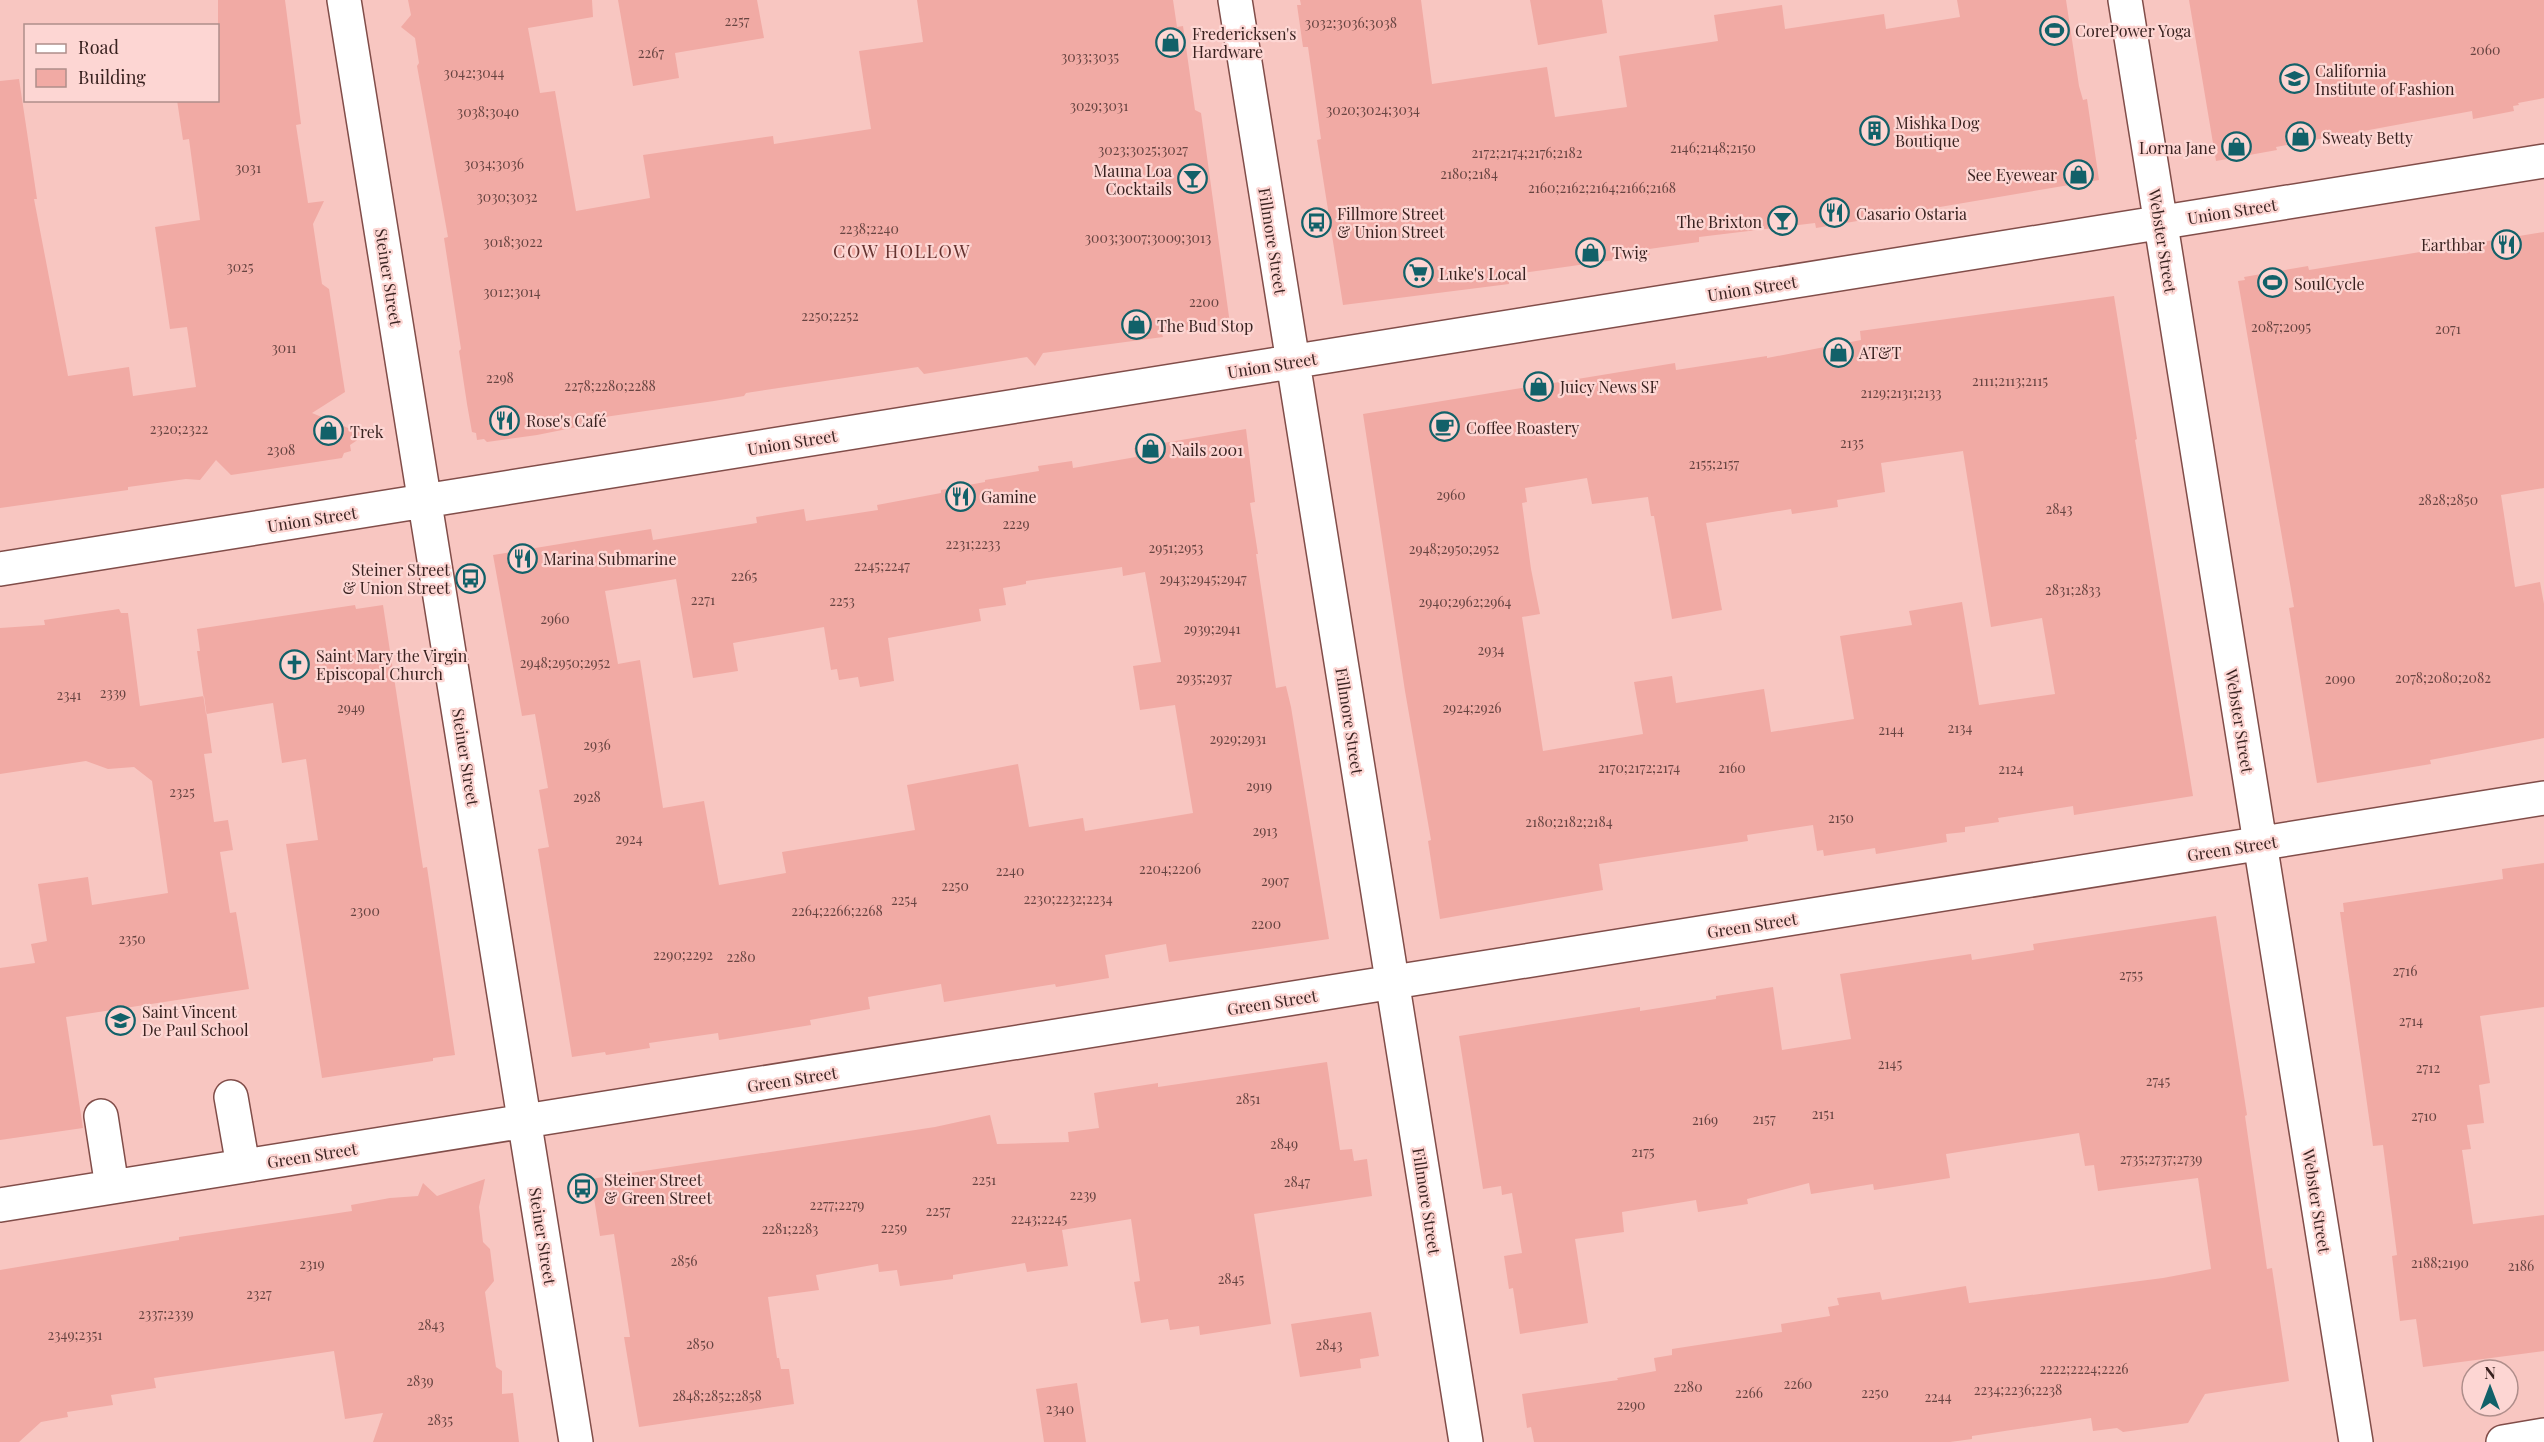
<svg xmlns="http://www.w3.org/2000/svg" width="2544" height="1442" font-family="'Playfair Display',serif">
	<rect width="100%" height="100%" fill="#f8c6c1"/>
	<path fill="#f1aaa4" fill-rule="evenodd" d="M218,0H285L301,124L296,125L308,203L324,201L313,224L322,284L329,289L345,392L312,413L365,435L350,445L351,451L344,453L342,458L231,475L216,460L200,480L186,479L128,487V490L0,508V81L19,79L37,199H34L68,376L129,367L133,396L196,387L187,327L170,329L155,227L200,220L189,139L183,140L177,100H218Z
		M408,0H592L593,17L528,28L540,93L555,91L576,211L650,198L643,155L773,136L774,144L871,129L859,51L923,42L917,0H1173L1177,27L1183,26L1195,110L1201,113L1230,324L1162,334L1163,337L1043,353L1035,366L1027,357L924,374L918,367L746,393L744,396L714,401L591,419L587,425L537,435L487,442L484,439L477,440L476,433L472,432L467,404L459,351L461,349L444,238L448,237L417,66L419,63L415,38L401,27L411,15Z
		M618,0H757L764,38L675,53L679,78L633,86Z
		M1300,0H1421L1432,84L1547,67L1555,117L1627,107L1619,56L1718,41L1714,15L1782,5L1785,29L1884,14L1886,29L1960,17L1957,0H2066L2079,86L2083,100L2087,99L2099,180L1816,228L1815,223L1699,237V242L1649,249L1650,255L1508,275L1509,284L1343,305L1317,140L1321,139L1308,47H1303L1297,5H1301Z
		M1530,0H1602L1607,33L1538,45Z
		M2189,0H2544V98L2518,103L2519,105L2513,106L2514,111L2473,119L2472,111L2276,147L2277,150L2216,161Z
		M2544,232V488L2501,495L2515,587L2540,582L2544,604V738L2430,760L2431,764L2317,783L2289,608L2294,607L2238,281L2245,280L2244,277L2308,266L2309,270Z
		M2114,296L2137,439L2135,440L2193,796L2074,815L2073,806L1998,818L1999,822L1965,827V832L1946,834L1947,842L1876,854L1875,848L1824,856L1823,850L1817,851L1813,825L1747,835L1748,841L1599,864L1603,890L1440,919L1428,841L1431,840L1405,691L1363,414L1675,363L1676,370L1767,356V358L1861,340L1860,331ZM1963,451L1991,627L2042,618L2055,694L1979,705L1962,602L1909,611L1912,625L1840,636L1854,719L1771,732L1764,689L1676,703L1672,676L1634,682L1643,734L1543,751L1522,617L1540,614L1531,569L1522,503L1527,502L1525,488L1587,478L1592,504L1648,497L1651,516H1654L1672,619L1722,610L1706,523L1791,509L1792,514L1838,507L1837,500L1885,492L1881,463Z
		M1246,429L1255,502L1250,503L1258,554H1256L1276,688L1286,686L1291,707L1329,939L1169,962L1166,944L1105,955L1109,978L1056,987L1055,984L944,1002L941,984L868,997L870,1009L810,1020L811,1025L719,1040L718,1033L649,1043L650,1048L606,1055L605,1052L572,1057L538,849L549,847L539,790L548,788L535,714L522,716L493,555L651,529L653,540L757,523L756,517L804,509L806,521L878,510L877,505L941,493V490L985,482V480L1039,471L1038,466L1072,461L1073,468L1136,457L1134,448ZM1122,567L1123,576L1145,572L1161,662L1133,666L1140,710L1175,705L1193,813L1085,831L1083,818L1029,827L1018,764L907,785L915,830L782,852L786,873L719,885L704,801L663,808L640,660L618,664L605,591L676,579L693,678L738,671L733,643L824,627L831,670L837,669L839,680L858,677L860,687L894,681L888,638L981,621L979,609L1006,605L1003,588L1026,584V581Z
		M355,605L356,609L383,605L423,868L427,867L455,1055L433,1058V1061L322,1078L286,844L318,840L306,759L282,763L273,703L206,714L197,651H200L197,629Z
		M119,609L121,613H128L140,706L204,696L212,753L204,754L214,822L228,820L233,850L220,852L230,913L236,912L249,989L66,1017L83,1128L0,1140V968L35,963L31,944L47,941L38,884L88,877L92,905L168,893L152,781L134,767L108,769L86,761L0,774V628L45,625L44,620Z
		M2544,863V1007L2480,1016L2490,1083L2479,1085L2484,1123L2467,1125L2471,1149L2462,1150L2473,1224L2544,1215V1351L2423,1367L2416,1319L2400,1321L2392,1256L2397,1255L2383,1145L2373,1146L2340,912H2344L2343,903L2503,879L2502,869Z
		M2216,916L2247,1115L2245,1116L2267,1269L2272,1268L2289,1381L2205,1394L2188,1423L2123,1432L2117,1428L2093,1431L2091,1418L1972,1436V1439L1950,1442H1534L1531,1427L1527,1428L1522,1394L1618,1380L1617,1378L1656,1371L1654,1358L1672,1355V1349L1782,1332L1781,1324L1830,1316L1828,1307L1839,1305L1837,1298L1880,1292L1882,1300L1966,1286L1969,1303L2163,1278L2211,1269L2198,1178L2098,1191L2094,1165L2085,1166L2079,1133L1946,1154L1950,1178L1874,1190L1873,1184L1811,1194L1809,1183L1747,1199L1748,1204L1698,1212L1696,1200L1622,1212L1624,1232L1575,1239L1588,1323L1520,1334L1513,1288L1509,1289L1504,1256L1522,1253L1512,1193L1502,1195L1501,1186L1483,1189L1459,1036L1640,1007V1011L1716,999V996L1773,987L1782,1050L1851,1039L1840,974L1971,954L1972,960L2034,950L2033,944Z
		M1327,1062L1340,1150L1352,1149L1354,1161L1367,1159L1372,1196L1254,1214L1271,1324L1200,1335L1199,1326L1170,1330L1168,1319L1141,1323L1134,1282L1140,1281L1131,1219L1062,1230L1068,1266L1027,1272L1025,1263L953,1275V1279L900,1286L897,1270L879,1272L878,1264L816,1275L819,1290L768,1297L777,1358H779L781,1369H789L794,1404L639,1427L624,1337H630L614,1234L600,1236L591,1179L935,1127L990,1115L997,1144L1069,1142L1068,1132L1099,1128L1094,1093L1158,1083V1087Z
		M485,1179L479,1207L483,1242L490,1249L494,1281L485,1292L496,1367L502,1371V1394L513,1393L519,1442H373L383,1413L345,1419L334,1351L154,1378L156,1388L111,1395L113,1405L67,1412L68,1417L41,1422L19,1442H0V1270L179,1240V1237L352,1211L351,1205L390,1198L418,1196L423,1183L437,1196Z
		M1371,1312L1379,1356L1360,1359L1361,1368L1300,1377L1291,1324Z
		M1077,1383L1086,1442H1044L1036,1389Z"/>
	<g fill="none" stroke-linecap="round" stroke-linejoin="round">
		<defs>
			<path id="minor" d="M344,0L576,1442
				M1235,0L1466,1442
				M2125,0L2356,1442
				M0,569L2544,161
				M231,1097L243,1166
				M101,1116L112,1187
				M0,1205L2544,798
				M2503,1442L2544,1435"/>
		</defs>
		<use href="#minor" stroke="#814d49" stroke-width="36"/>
		<use href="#minor" stroke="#fff" stroke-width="33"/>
	</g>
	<defs>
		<symbol id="stadium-ring" viewBox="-11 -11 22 22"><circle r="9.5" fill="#fdd6d3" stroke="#126169" stroke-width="1.5"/><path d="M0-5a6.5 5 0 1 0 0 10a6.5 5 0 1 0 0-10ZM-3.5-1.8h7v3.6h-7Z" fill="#126169"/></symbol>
		<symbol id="shop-ring" viewBox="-11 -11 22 22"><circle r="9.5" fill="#fdd6d3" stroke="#126169" stroke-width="1.5"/><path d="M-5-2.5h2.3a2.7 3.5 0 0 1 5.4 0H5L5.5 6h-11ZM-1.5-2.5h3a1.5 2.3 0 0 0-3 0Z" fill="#126169"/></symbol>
		<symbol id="university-ring" viewBox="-11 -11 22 22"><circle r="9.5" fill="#fdd6d3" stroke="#126169" stroke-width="1.5"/><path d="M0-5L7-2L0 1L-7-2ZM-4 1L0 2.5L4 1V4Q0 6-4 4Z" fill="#126169"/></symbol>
		<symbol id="building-ring" viewBox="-11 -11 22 22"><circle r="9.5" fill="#fdd6d3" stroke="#126169" stroke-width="1.5"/><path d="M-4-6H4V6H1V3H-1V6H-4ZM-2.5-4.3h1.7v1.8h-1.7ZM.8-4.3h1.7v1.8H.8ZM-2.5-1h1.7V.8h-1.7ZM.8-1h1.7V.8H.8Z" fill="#126169"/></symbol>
		<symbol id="bar-ring" viewBox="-11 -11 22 22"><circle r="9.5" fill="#fdd6d3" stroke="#126169" stroke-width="1.5"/><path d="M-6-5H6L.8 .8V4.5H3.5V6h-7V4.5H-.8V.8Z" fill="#126169"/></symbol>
		<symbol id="restaurant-ring" viewBox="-11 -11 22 22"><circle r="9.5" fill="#fdd6d3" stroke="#126169" stroke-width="1.5"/><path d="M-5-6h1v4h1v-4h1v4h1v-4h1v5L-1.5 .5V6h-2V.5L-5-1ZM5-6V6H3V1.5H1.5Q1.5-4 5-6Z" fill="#126169"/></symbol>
		<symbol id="bus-ring" viewBox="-11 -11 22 22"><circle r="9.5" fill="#fdd6d3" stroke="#126169" stroke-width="1.5"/><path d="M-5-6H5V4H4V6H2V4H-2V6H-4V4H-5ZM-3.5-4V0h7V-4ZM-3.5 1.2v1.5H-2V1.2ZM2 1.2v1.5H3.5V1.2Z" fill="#126169"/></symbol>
		<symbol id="supermarket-ring" viewBox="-11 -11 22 22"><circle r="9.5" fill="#fdd6d3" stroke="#126169" stroke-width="1.5"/><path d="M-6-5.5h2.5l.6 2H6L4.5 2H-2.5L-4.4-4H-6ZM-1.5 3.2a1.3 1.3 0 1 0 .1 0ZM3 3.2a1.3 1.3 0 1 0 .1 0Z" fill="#126169"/></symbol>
		<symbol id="cafe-ring" viewBox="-11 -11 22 22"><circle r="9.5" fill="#fdd6d3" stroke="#126169" stroke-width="1.5"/><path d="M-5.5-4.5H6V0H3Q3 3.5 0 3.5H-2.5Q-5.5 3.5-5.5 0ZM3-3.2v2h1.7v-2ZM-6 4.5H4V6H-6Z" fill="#126169"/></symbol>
		<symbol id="church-ring" viewBox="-11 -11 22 22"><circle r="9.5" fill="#fdd6d3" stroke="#126169" stroke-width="1.5"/><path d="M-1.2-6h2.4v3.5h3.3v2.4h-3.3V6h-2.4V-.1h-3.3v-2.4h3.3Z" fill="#126169"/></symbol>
		<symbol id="school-ring" viewBox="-11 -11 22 22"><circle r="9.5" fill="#fdd6d3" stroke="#126169" stroke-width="1.5"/><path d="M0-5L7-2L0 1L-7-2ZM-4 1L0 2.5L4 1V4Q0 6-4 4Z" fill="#126169"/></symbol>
	</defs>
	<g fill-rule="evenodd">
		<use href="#stadium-ring" x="2038" y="14" width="33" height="33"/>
		<use href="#shop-ring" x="1154" y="26" width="33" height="33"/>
		<use href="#university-ring" x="2278" y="62" width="33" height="33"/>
		<use href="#building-ring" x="1858" y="114" width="33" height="33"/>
		<use href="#shop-ring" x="2284" y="120" width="33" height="33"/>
		<use href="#shop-ring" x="2220" y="130" width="33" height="33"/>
		<use href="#shop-ring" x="2062" y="158" width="33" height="33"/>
		<use href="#bar-ring" x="1176" y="162" width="33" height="33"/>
		<use href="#restaurant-ring" x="1818" y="196" width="33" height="33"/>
		<use href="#bar-ring" x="1766" y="204" width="33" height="33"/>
		<use href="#bus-ring" x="1300" y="206" width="33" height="33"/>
		<use href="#restaurant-ring" x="2490" y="228" width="33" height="33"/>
		<use href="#shop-ring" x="1574" y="236" width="33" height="33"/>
		<use href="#supermarket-ring" x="1402" y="256" width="33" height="33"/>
		<use href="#stadium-ring" x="2256" y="266" width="33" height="33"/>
		<use href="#shop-ring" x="1120" y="308" width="33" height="33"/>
		<use href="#shop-ring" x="1822" y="336" width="33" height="33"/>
		<use href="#shop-ring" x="1522" y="370" width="33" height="33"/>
		<use href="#restaurant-ring" x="488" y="404" width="33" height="33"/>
		<use href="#cafe-ring" x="1428" y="410" width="33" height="33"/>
		<use href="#shop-ring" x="312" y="414" width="33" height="33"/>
		<use href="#shop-ring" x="1134" y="432" width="33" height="33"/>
		<use href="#restaurant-ring" x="944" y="480" width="33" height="33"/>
		<use href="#restaurant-ring" x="506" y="542" width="33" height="33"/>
		<use href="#bus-ring" x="454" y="562" width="33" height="33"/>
		<use href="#church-ring" x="278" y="648" width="33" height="33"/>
		<use href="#school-ring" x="104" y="1004" width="33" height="33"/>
		<use href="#bus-ring" x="566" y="1172" width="33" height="33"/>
	</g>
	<g text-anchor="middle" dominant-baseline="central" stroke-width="4.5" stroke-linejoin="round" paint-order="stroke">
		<g font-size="14" fill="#674441">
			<text x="737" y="20">2257</text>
			<text x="1351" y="22">3032;3036;3038</text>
			<text x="2485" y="49">2060</text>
			<text x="651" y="52">2267</text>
			<text x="1090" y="56">3033;3035</text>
			<text x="474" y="72">3042;3044</text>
			<text x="1099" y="105">3029;3031</text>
			<text x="1373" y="109">3020;3024;3034</text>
			<text x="488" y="111">3038;3040</text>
			<text x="1713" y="147">2146;2148;2150</text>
			<text x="1143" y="149">3023;3025;3027</text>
			<text x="1527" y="152">2172;2174;2176;2182</text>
			<text x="494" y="163">3034;3036</text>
			<text x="248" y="167">3031</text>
			<text x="1469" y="173">2180;2184</text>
			<text x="1602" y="187">2160;2162;2164;2166;2168</text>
			<text x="507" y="196">3030;3032</text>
			<text x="869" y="228">2238;2240</text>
			<text x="1148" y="237">3003;3007;3009;3013</text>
			<text x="513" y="241">3018;3022</text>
			<text x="240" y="266">3025</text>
			<text x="512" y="291">3012;3014</text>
			<text x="1204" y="301">2200</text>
			<text x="830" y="315">2250;2252</text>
			<text x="2281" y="326">2087;2095</text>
			<text x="2448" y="328">2071</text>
			<text x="284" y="347">3011</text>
			<text x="500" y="377">2298</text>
			<text x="2010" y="380">2111;2113;2115</text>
			<text x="610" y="385">2278;2280;2288</text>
			<text x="1901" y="392">2129;2131;2133</text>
			<text x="179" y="428">2320;2322</text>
			<text x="1852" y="442">2135</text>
			<text x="281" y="449">2308</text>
			<text x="1714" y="463">2155;2157</text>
			<text x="1451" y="494">2960</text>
			<text x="2448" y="499">2828;2850</text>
			<text x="2059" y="508">2843</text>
			<text x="1016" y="523">2229</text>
			<text x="973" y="543">2231;2233</text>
			<text x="1176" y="547">2951;2953</text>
			<text x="1454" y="548">2948;2950;2952</text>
			<text x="882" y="565">2245;2247</text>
			<text x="744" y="575">2265</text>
			<text x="1203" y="578">2943;2945;2947</text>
			<text x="2073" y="589">2831;2833</text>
			<text x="703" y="599">2271</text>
			<text x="842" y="600">2253</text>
			<text x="1465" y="601">2940;2962;2964</text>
			<text x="555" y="618">2960</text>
			<text x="1212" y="628">2939;2941</text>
			<text x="1491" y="649">2934</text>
			<text x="565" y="662">2948;2950;2952</text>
			<text x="1204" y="677">2935;2937</text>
			<text x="2443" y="677">2078;2080;2082</text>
			<text x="2340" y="678">2090</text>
			<text x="113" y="692">2339</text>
			<text x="69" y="694">2341</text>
			<text x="351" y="707">2949</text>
			<text x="1472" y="707">2924;2926</text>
			<text x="1960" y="727">2134</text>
			<text x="1891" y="729">2144</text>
			<text x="1238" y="738">2929;2931</text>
			<text x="597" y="744">2936</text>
			<text x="1639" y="767">2170;2172;2174</text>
			<text x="1732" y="767">2160</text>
			<text x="2011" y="768">2124</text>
			<text x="1259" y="785">2919</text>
			<text x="182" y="791">2325</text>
			<text x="587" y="796">2928</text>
			<text x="1841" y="817">2150</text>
			<text x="1569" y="821">2180;2182;2184</text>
			<text x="1265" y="830">2913</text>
			<text x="629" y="838">2924</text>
			<text x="1170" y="868">2204;2206</text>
			<text x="1010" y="870">2240</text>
			<text x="1275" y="880">2907</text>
			<text x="955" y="885">2250</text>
			<text x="1068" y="898">2230;2232;2234</text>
			<text x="904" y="899">2254</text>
			<text x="365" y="910">2300</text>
			<text x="837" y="910">2264;2266;2268</text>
			<text x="1266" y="923">2200</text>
			<text x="132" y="938">2350</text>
			<text x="683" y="954">2290;2292</text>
			<text x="741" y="956">2280</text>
			<text x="2405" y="970">2716</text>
			<text x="2131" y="974">2755</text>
			<text x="2411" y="1020">2714</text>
			<text x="1890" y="1063">2145</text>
			<text x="2428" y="1067">2712</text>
			<text x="2158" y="1080">2745</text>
			<text x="1248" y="1098">2851</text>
			<text x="1823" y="1113">2151</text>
			<text x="2424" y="1115">2710</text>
			<text x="1764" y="1118">2157</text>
			<text x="1705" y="1119">2169</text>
			<text x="1284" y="1143">2849</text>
			<text x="1643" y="1151">2175</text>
			<text x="2161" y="1158">2735;2737;2739</text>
			<text x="984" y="1179">2251</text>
			<text x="1297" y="1181">2847</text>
			<text x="1083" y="1194">2239</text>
			<text x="837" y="1204">2277;2279</text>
			<text x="938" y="1210">2257</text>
			<text x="1039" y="1218">2243;2245</text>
			<text x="894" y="1227">2259</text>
			<text x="790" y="1228">2281;2283</text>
			<text x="684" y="1260">2856</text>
			<text x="2440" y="1262">2188;2190</text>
			<text x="312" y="1263">2319</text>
			<text x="2521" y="1265">2186</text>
			<text x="1231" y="1278">2845</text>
			<text x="259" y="1293">2327</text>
			<text x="166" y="1313">2337;2339</text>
			<text x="431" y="1324">2843</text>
			<text x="75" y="1334">2349;2351</text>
			<text x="700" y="1343">2850</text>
			<text x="1329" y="1344">2843</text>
			<text x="2084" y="1368">2222;2224;2226</text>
			<text x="420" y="1380">2839</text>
			<text x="1798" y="1383">2260</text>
			<text x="1688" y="1386">2280</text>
			<text x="2018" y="1389">2234;2236;2238</text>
			<text x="1749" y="1392">2266</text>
			<text x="1875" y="1392">2250</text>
			<text x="717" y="1395">2848;2852;2858</text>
			<text x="1938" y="1396">2244</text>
			<text x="1631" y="1404">2290</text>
			<text x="1060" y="1408">2340</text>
			<text x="440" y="1419">2835</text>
		</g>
		<g font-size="16" fill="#392220" stroke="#fdd6d3" text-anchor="start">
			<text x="2075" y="30">CorePower Yoga</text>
			<text x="1192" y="33">Fredericksen's<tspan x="1192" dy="18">Hardware</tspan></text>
			<text x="2315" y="70">California<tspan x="2315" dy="18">Institute of Fashion</tspan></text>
			<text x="1895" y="122">Mishka Dog<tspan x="1895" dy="18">Boutique</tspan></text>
			<text x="2322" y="137">Sweaty Betty</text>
			<text x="2216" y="147" text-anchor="end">Lorna Jane</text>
			<text x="1172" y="170" text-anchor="end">Mauna Loa<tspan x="1172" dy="18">Cocktails</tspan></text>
			<text x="2057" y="174" text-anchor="end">See Eyewear</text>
			<text x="1337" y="213">Fillmore Street<tspan x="1337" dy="18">&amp; Union Street</tspan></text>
			<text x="1856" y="213">Casario Ostaria</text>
			<text x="1762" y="221" text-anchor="end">The Brixton</text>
			<text x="2485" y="244" text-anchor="end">Earthbar</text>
			<text x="1612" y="252">Twig</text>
			<text x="1439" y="273">Luke's Local</text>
			<text x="2294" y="283">SoulCycle</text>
			<text x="1157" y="325">The Bud Stop</text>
			<text x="1859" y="352">AT&amp;T</text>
			<text x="1560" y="386">Juicy News SF</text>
			<text x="526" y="420">Rose's Café</text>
			<text x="1466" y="427">Coffee Roastery</text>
			<text x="350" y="431">Trek</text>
			<text x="1171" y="449">Nails 2001</text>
			<text x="981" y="496">Gamine</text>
			<text x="543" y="558">Marina Submarine</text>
			<text x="450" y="569" text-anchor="end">Steiner Street<tspan x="450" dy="18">&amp; Union Street</tspan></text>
			<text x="316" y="655">Saint Mary the Virgin<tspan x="316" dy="18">Episcopal Church</tspan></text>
			<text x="142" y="1011">Saint Vincent<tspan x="142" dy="18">De Paul School</tspan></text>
			<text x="604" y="1179">Steiner Street<tspan x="604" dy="18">&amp; Green Street</tspan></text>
		</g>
		<g font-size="16" fill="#392220" stroke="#fdd6d3">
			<text transform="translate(2232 211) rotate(-9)">Union Street</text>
			<text transform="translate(1273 241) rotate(81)">Fillmore Street</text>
			<text transform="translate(2163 241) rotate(81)">Webster Street</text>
			<text transform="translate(389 277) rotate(81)">Steiner Street</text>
			<text transform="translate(1752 288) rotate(-9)">Union Street</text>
			<text transform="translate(1272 365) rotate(-9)">Union Street</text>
			<text transform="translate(792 442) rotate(-9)">Union Street</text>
			<text transform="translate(312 519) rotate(-9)">Union Street</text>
			<text transform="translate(1350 721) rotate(81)">Fillmore Street</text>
			<text transform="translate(2240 721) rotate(81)">Webster Street</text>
			<text transform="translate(466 757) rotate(81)">Steiner Street</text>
			<text transform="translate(2232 848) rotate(-9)">Green Street</text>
			<text transform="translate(1752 925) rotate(-9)">Green Street</text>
			<text transform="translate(1272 1002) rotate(-9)">Green Street</text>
			<text transform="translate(792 1079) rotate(-9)">Green Street</text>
			<text transform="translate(312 1155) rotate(-9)">Green Street</text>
			<text transform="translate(1427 1201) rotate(81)">Fillmore Street</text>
			<text transform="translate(2317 1201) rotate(81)">Webster Street</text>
			<text transform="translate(543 1236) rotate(81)">Steiner Street</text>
		</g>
		<g font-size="18" letter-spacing="1.5" fill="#64322f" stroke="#fdd6d3">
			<text x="902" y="251">COW HOLLOW</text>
		</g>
	</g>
	<rect x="24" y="24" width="195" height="78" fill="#fdd6d3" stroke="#af8e8b" stroke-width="1.5"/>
	<rect x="36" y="44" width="30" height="9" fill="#ffffff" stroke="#af8e8b" stroke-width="1.5"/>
	<text x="78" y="54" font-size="18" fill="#392220">Road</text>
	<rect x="36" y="69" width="30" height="18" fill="#f1aaa4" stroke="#af8e8b" stroke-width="1.5"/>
	<text x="78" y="84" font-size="18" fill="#392220">Building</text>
	<g transform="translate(2490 1388)"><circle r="28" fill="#fdd6d3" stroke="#af8e8b" stroke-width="1.5"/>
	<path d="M0-4.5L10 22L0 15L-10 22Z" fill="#126169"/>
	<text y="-9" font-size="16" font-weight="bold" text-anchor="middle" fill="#392220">N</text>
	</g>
</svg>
